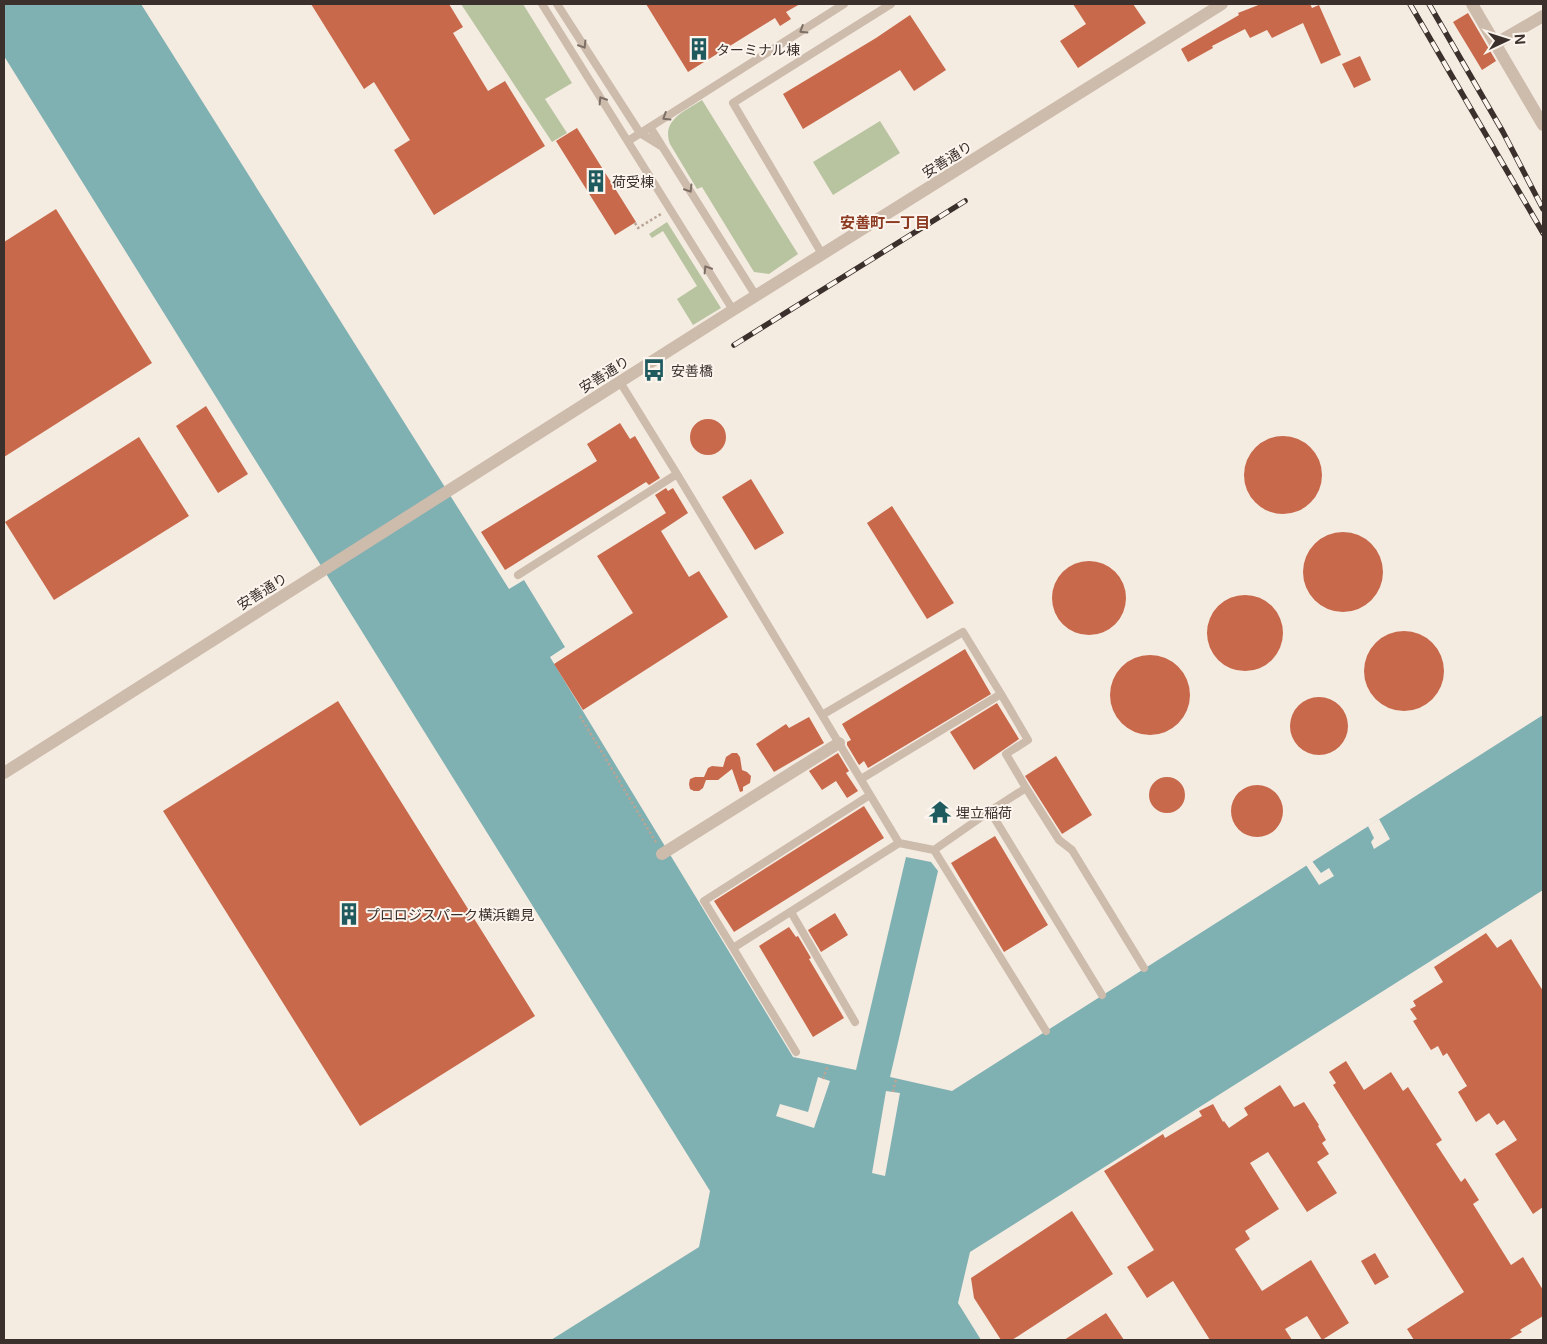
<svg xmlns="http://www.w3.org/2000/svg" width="1547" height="1344" font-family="Inter,'Noto Sans JP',sans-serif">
	<rect width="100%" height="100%" fill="#f4ebe1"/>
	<path fill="#b8c4a0" d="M461,4H523L572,83L545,99L567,133L552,142Z
		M702,100L798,254L769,274L754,272L702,187L697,189L670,144C661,120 685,111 702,100Z
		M880,121L900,153L833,195L813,162Z
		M667,222L721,308L693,325L677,299L697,286L663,231L652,238L649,234Z"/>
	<path fill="#7fb0b2" d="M4,4H141L509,589L524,580L565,647L550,657L793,1057L856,1070L906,857L931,862L938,871L890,1077L952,1091L1543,715V890L970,1252L958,1303L981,1340H551L699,1247L710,1191L4,56Z"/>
	<path fill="#f4ebe1" d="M1379,819L1390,839L1374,849L1371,842L1374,838L1368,826Z
		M1312,861L1321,873L1329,868L1334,876L1319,885L1306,865Z
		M818,1077L830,1081L814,1128L776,1116L780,1104L808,1112Z
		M886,1091L900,1093L885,1176L872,1173Z"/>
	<path fill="#c8694b" d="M311,4H449L463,27L453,33L488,91L505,81L545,146L434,215L394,150L410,140L374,82L364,89Z
		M646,4H800L786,12L791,19L780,26L775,18L688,72Z
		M1073,4H1133L1146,23L1078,68L1060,41L1086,24Z
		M1261,4H1310L1312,8L1319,5L1341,55L1321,64L1303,23L1272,38L1267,30L1250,38L1245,29L1212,46L1213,48L1188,62L1181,49L1239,15L1238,13Z
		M1468,13L1496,61L1482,70L1453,22Z
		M910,15L946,70L914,91L900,70L803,129L783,94L876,38Z
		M1360,56L1371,80L1354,88L1342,64Z
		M577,128L636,222L615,235L556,141Z
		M56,209L152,363L4,457V242Z
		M206,406L248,474L218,493L176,426Z
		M690 437a18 18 0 1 1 36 0a18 18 0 1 1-36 0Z
		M620,423L630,439L635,436L660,478L649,485L646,482L505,570L481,532L597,461L587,444Z
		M1244 475a39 39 0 1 1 78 0a39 39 0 1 1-78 0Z
		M139,437L189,516L54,600L5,522Z
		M751,479L784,533L755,550L722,497Z
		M666,488L668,491L673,488L688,513L661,531L689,577L699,571L728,617L583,710L554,664L633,613L597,556L666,513L655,495Z
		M892,506L954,603L927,619L867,523Z
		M1303 572a40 40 0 1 1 80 0a40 40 0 1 1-80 0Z
		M1052 598a37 37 0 1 1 74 0a37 37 0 1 1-74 0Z
		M1207 633a38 38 0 1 1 76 0a38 38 0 1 1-76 0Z
		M1364 671a40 40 0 1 1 80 0a40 40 0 1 1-80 0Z
		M965,649L991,694L868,768L864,761L859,765L847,745V742L851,740L842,724Z
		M1110 695a40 40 0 1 1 80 0a40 40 0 1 1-80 0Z
		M1290 726a29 29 0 1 1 58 0a29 29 0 1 1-58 0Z
		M338,701L535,1016L360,1126L163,811Z
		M997,703L1019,739L974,770L950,732Z
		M809,717L824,743L774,772L756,744L786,724L789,728Z
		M732,753H737L740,757L742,770L747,772L751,776L750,783L743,787V791L740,792L732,769L718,780H706L703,788L699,791H694L690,789L689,784L690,779L695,777H704L708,768L712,766L723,767L726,757Z
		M838,753L849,771L846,773L858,791L847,798L836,781L822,790L809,771Z
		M1056,756L1092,815L1062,834L1025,776Z
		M1149 795a18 18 0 1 1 36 0a18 18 0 1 1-36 0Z
		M1231 811a26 26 0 1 1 52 0a26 26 0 1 1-52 0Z
		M864,806L884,838L734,932L714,901Z
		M995,836L1048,925L1004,952L951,863Z
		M835,913L848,935L821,952L808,930Z
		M789,927L796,937L798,936L811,958L809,959L844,1018L813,1037L759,946Z
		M1486,933L1497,948L1511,939L1543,991V1207L1533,1214L1495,1154L1517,1140L1504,1120L1497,1125L1489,1113L1476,1122L1458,1092L1467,1086L1447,1053L1443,1056L1438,1046L1431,1050L1413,1021L1417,1019L1410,1009L1416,1006L1413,1001L1443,982L1434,967Z
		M1346,1061L1364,1090L1391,1072L1403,1091L1408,1087L1442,1140L1436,1144L1461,1182L1465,1178L1479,1200L1473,1204L1511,1265L1523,1257L1543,1290V1316L1520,1330L1522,1332L1508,1340H1414L1407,1329L1464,1292L1333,1085L1336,1083L1329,1072Z
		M1280,1085L1294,1107L1304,1102L1319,1125L1318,1126L1326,1140L1322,1143L1329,1154L1317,1162L1337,1193L1307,1212L1268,1152L1250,1163L1279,1209L1245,1231L1250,1239L1235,1249L1262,1291L1311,1260L1349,1323L1322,1340L1307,1316L1285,1329L1292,1340H1210L1173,1281L1147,1298L1127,1267L1154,1250L1104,1171L1163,1134L1165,1138L1202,1116L1199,1111L1213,1104L1223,1122L1224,1121L1229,1128L1248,1115L1244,1108Z
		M1072,1211L1113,1274L1012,1340H1001L974,1298L971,1278Z
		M1375,1253L1389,1277L1375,1285L1361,1261Z
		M1106,1313L1124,1340H1064Z"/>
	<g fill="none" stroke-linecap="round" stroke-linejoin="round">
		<path stroke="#b9a596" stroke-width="2.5" stroke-dasharray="2.5 2.5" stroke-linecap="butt" d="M635,223L638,228L661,214
			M580,716L657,844
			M823,1079L828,1065
			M893,1092L896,1079"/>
		<path stroke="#cdbbac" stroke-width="8" d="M542,4L733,310
			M557,4L640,133L661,146
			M650,127L756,296
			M628,141L844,4
			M822,254L733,103L891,4
			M620,382L677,474L899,843
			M518,575L677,474
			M1001,694L1028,740L1006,754L1026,788
			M822,715L963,632L1001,694L861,779
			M990,811L1102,995
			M934,850L1046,1031
			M791,912L855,1022
			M733,948L704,901L870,795
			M796,1052L733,948L899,843L934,850L990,811L1026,788L1059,840L1072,850L1144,968"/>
		<path stroke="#cdbbac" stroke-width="12" d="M662,854L839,743"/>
		<path stroke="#cdbbac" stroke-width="12" d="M1495,44L1543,16"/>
		<path stroke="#cdbbac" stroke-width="12" d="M1472,4L1543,125
			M4,773L733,310L1222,4"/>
		<defs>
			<path id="rail" d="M1410,4L1543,233
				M1429,4L1503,132L1543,209
				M734,345L965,201"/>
		</defs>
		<use href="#rail" stroke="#3b302b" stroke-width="5.5"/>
		<use href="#rail" stroke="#fbf5ee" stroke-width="4" stroke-dasharray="11" stroke-linecap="butt"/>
	</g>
	<defs><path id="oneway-chevron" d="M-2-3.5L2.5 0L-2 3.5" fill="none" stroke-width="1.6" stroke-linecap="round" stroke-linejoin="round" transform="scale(1.25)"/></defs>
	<g stroke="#7d6f65">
		<use href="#oneway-chevron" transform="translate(803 30) rotate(148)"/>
		<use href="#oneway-chevron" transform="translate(583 45) rotate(58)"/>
		<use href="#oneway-chevron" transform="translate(602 100) rotate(-122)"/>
		<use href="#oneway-chevron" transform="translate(666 117) rotate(148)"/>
		<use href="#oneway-chevron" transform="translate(689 189) rotate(58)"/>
		<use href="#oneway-chevron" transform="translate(707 269) rotate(-122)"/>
	</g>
	<defs>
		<symbol id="building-bare" viewBox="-9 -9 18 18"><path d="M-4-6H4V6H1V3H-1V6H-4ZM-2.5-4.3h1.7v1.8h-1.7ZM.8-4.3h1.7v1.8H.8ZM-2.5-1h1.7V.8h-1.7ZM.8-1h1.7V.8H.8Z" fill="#1f5a5e" stroke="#fbf5ee" stroke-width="2.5" paint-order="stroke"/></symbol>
		<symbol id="bus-bare" viewBox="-9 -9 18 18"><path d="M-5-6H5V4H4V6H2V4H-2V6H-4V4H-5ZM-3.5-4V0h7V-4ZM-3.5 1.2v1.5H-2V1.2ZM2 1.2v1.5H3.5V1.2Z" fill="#1f5a5e" stroke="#fbf5ee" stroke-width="2.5" paint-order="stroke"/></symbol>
		<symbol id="temple-bare" viewBox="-9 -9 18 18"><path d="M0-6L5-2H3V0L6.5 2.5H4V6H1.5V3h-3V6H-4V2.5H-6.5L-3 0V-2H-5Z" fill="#1f5a5e" stroke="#fbf5ee" stroke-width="2.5" paint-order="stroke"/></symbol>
	</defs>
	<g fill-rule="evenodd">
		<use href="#building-bare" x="683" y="33" width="32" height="32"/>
		<use href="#building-bare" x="580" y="165" width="32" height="32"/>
		<use href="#bus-bare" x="638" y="354" width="32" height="32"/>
		<use href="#temple-bare" x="924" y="796" width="32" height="32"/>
		<use href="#building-bare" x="333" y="898" width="32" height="32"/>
	</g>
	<g text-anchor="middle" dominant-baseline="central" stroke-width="4" stroke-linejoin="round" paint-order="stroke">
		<g font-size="14" fill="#3b302b" stroke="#fbf5ee" text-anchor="start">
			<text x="716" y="49">ターミナル棟</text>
			<text x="612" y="181">荷受棟</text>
			<text x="671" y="370">安善橋</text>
			<text x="956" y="812">埋立稲荷</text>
			<text x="366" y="914">プロロジスパーク横浜鶴見</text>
		</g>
		<g font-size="14" fill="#3b302b" stroke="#fbf5ee">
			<text transform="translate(947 159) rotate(-32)">安善通り</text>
			<text transform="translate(604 374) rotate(-32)">安善通り</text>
			<text transform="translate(262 591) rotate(-32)">安善通り</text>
		</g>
		<g font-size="15" font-weight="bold" fill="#8c3b22" stroke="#fbf5ee">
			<text x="885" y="222">安善町一丁目</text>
		</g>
	</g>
	<rect width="1547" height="1344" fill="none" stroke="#3b302b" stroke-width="10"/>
	<g transform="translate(1507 40) rotate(86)" stroke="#fbf5ee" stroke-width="4" paint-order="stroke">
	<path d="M0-4L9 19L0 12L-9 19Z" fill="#3b302b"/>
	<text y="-8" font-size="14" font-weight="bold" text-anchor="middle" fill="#3b302b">N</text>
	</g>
</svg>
